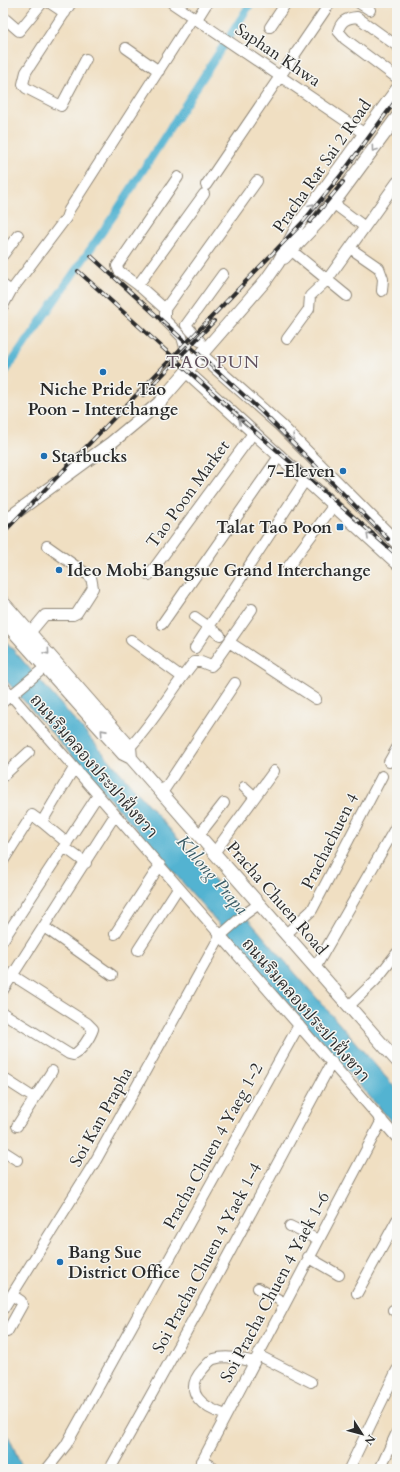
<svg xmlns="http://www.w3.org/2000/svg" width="400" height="1472" font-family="Cardo,'Noto Serif Thai',serif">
	<rect width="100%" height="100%" fill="#f6f6f2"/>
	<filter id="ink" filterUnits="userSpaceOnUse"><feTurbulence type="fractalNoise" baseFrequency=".025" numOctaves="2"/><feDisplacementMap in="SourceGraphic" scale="8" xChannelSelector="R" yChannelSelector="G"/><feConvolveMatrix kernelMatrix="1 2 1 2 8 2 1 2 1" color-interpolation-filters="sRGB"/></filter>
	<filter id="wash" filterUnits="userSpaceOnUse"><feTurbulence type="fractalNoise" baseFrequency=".012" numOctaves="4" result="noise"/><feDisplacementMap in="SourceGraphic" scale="16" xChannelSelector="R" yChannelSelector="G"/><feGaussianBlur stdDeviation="0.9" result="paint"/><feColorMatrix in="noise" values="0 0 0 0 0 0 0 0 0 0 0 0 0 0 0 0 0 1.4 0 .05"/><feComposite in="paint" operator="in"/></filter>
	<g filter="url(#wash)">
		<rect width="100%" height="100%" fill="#f0dfc2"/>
		<path fill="#52b3d1" stroke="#3e6f7e" d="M3,638L397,1090V1128L3,677Z
			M3,1424L23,1469H3Z"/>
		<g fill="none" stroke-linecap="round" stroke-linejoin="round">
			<path stroke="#52b3d1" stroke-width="8" d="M3,375L114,215L251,3"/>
		</g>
	</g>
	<g filter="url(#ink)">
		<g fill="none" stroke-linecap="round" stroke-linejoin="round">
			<defs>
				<path id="minor" d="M50,3L65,13
					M71,3L26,72L23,84L26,88L61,106L86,59
					M172,3L365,134
					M359,3L370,10
					M3,17L19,31L42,3
					M197,19L207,3
					M270,27L286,3
					M397,46L357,17C346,18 341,21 338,31L345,39L397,78
					M126,48L159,71
					M206,185L330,3
					M334,204L365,227
					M350,248L379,268L383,279L382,291
					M292,251L347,296
					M3,255L18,235
					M3,285L11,291
					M138,285L204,194
					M3,306L11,291L66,218L69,210L193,17
					M165,309L138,285L119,271L117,266L178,177
					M287,339L309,309L310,296L327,280L397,182
					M200,341L186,325L223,274
					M191,358L187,355L182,337L165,320V309L257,181
					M288,567L334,505
					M149,575L254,432
					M195,617L220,635
					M162,624L280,455
					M30,633L45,615H73L77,613L93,588L91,577L47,546
					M131,640L182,677
					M229,642L316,699
					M195,648L306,479
					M3,686L397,1138
					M3,702L44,668
					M130,747C155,721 171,690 194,662H201L211,666L214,663L252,609
					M389,762L397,748
					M3,776L29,752
					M244,787L255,797
					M162,793L235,683
					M199,835L224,803
					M67,843L43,823V820L74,768
					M64,847L86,863
					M214,853L274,771
					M3,861L32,815L43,823
					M44,927L112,975
					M115,934L160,865
					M286,934L312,910L382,776
					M3,940L98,795
					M138,950L178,888
					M315,968L397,825
					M3,990L115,815
					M349,1006L375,981L397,953
					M3,1013L69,1054L73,1055C81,1051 90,1038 93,1029L87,1023L12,975
					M3,1078L34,1098
					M17,1126L52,1071
					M3,1151L17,1160
					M290,1226L318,1240
					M308,1257L339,1275
					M258,1288L285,1303
					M357,1293L397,1220
					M3,1309L96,1160L220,936L245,914L259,904
					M393,1310L397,1312
					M7,1332L22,1305L21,1301L12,1295
					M258,1355L311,1382
					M226,1415C204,1408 181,1393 203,1369C206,1366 210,1360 214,1359C227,1355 242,1359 254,1362
					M202,1461L216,1469
					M47,1469L66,1445L299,1025
					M110,1469L211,1287L332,1062
					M198,1469L382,1120
					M349,1469L397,1370
					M380,1469L397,1432"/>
				<path id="major" d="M284,258L324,216L397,117
					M201,355L280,425L397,543
					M186,371L397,563
					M3,522L111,443L159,403L266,280L278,263L298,225L397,89
					M3,602L130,747L131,758
					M3,620L123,754L131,758L397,1061"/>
			</defs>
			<use href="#minor" stroke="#8e8576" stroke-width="12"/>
			<use href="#major" stroke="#8e8576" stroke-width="14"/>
			<use href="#minor" stroke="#fff" stroke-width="10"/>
			<use href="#major" stroke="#fff" stroke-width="12"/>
			<defs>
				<path id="rail" d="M310,222L343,182
					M91,256L261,411L388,539
					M78,271L248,425L397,555
					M143,395L214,321
					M3,533L302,223L341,175L397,99"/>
			</defs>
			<use href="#rail" stroke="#2b2b2b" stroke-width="4"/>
			<use href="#rail" stroke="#f6f6f2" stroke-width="2.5" stroke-dasharray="8" stroke-linecap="butt"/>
		</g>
		<defs><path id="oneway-chevron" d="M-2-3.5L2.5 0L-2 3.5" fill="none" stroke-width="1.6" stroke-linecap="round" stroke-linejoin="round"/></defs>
		<g stroke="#a0a0a0">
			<use href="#oneway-chevron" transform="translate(374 149) rotate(126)"/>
			<use href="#oneway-chevron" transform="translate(312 206) rotate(-52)"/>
			<use href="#oneway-chevron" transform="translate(241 421) rotate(-140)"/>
			<use href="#oneway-chevron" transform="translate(292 438) rotate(46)"/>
			<use href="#oneway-chevron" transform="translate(369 536) rotate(-137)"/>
			<use href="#oneway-chevron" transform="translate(47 652) rotate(49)"/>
			<use href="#oneway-chevron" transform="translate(103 732) rotate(-132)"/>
		</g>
	</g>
	<g fill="#1f6fb2" stroke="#f6f6f2" stroke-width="1.5">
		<circle cx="103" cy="372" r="4"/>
		<circle cx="44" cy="456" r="4"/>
		<circle cx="343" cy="471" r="4"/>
		<rect x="336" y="523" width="8" height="8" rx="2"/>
		<circle cx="59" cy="570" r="4"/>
		<circle cx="60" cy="1262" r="4"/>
	</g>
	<g text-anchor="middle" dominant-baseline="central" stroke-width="3" stroke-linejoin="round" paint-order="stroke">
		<g font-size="17" fill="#2b2b2b" stroke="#f6f6f2">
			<text transform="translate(278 55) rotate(34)">Saphan Khwa</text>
			<text transform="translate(322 166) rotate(-55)">Pracha Rat Sai 2 Road</text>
			<text transform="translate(188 494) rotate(-54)">Tao Poon Market</text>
			<text transform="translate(94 766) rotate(49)">ถนนริมคลองประปาฝั่งขวา</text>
			<text transform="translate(330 841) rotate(-63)">Prachachuen 4</text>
			<text transform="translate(277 898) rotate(49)">Pracha Chuen Road</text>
			<text transform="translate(306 1010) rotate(49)">ถนนริมคลองประปาฝั่งขวา</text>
			<text transform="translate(101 1117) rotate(-61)">Soi Kan Prapha</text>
			<text transform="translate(213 1146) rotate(-61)">Pracha Chuen 4 Yaeg 1-2</text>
			<text transform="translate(207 1258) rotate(-62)">Soi Pracha Chuen 4 Yaek 1-4</text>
			<text transform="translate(275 1287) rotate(-62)">Soi Pracha Chuen 4 Yaek 1-6</text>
		</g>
		<g font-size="17" font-weight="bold" fill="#2b2b2b" stroke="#f6f6f2" text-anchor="start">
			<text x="103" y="389" text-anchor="middle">Niche Pride Tao<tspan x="103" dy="20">Poon - Interchange</tspan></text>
			<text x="52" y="456">Starbucks</text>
			<text x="335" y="471" text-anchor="end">7-Eleven</text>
			<text x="332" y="527" text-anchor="end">Talat Tao Poon</text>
			<text x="67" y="570">Ideo Mobi Bangsue Grand Interchange</text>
			<text x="68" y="1252">Bang Sue<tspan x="68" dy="20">District Office</tspan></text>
		</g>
		<g font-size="18" letter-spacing="1" fill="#62525f" stroke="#f6f6f2">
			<text x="213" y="362">TAO PUN</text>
		</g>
		<g font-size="18" font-style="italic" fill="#395b65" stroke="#f6f6f2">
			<text transform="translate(212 875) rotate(49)">Khlong Prapa</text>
		</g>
	</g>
	<rect width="400" height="1472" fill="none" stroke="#f6f6f2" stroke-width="16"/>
	<g transform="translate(362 1434) rotate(126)" stroke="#f6f6f2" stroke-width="3" paint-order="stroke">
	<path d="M0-3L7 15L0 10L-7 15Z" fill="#2b2b2b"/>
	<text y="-6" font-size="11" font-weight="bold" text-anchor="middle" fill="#2b2b2b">N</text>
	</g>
</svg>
